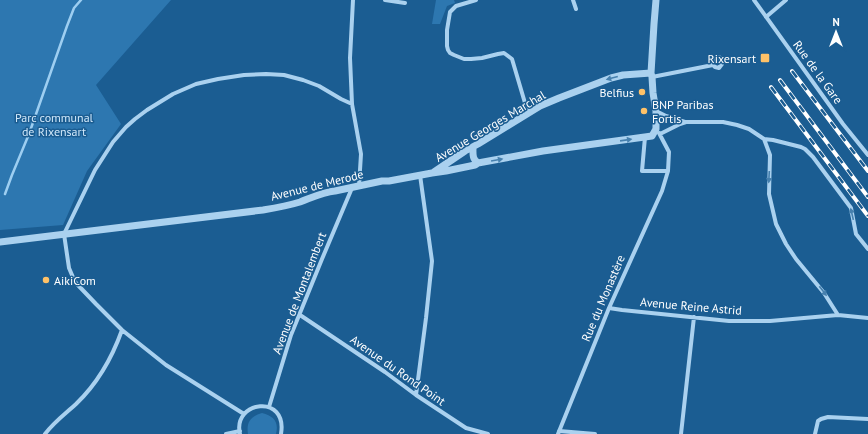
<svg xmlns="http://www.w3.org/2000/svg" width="868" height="434" font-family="'PT Sans',sans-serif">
	<rect width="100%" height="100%" fill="#1b5d92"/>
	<path fill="#2d77b0" d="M0,0H171L96,85L121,124L87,171L63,225L0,230Z
		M436,0H454L455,3L447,6L440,24H432Z
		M262,413C274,416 279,422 276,434H248C246,422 251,416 262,413Z"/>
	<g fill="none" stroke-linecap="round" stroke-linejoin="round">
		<path stroke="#9dcef1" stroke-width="2.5" d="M5,194L12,175L29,134L67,26L74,8L81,0"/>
		<path stroke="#aad1ef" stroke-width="4" d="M353,0L350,58L352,104L361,154L359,186
			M385,0L405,3
			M476,0L456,6L450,12L447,30V46L448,50L450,53L454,55L464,59H471L482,58L498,54L504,53L512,59L525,103L530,112
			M573,0L576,9
			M754,0L843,124L868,155
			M766,17L786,0
			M652,77L713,65L715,67L719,68L722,64V59C719,56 715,57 713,60V65
			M656,111L666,116L685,122
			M660,134L680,124L686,122H723L737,125L749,129L764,139L773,140L801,147L805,149L813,157L851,208L856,234L868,249
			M645,137L642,171H668L669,152L659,133
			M764,139L770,155L769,194L776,224L786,244L796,259L824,293L838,315
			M609,308L622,310L729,321H770L838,315L868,318
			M300,315L385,372L416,395L466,428L488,434
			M416,395L426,318L432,261L420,175
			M269,407L291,335L322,259L352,188
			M244,414L166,365L122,330L96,304L75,282L69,268L64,234L95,170L113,142L126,127L135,119L147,110L173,94L196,84L218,79L244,75L266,74L284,75L303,80L319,86L341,99L352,104
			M559,431L595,434
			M45,434C54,422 65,414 76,404C98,383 112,358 122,330
			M226,434L240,431
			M240,434C232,401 288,393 281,434
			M558,434L609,308L662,191L668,171
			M681,434L694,317
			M815,434L818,421L821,419L828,417L868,419"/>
		<path stroke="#aad1ef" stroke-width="7" d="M473,147C473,154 472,159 478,163
			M434,172L465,151L478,144L540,106L559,98L611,78L623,75L651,73
			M0,242L263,210C275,208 287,206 300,202C311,198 323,192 335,191L382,181H389L432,173L446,171L475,165L478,163L543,151L652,136L656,129V111L653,93L652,77L651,73L654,24L656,0"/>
		<defs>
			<path id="rail" d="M792,71L868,171
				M780,80L868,197
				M771,87L868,216"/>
		</defs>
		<use href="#rail" stroke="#fff" stroke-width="4"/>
		<use href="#rail" stroke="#1b5d92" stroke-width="2.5" stroke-dasharray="8" stroke-linecap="butt"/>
	</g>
	<defs><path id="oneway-solid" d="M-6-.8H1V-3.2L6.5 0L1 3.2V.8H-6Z"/></defs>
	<g fill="#4680ae">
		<use href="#oneway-solid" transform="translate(612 78) rotate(165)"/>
		<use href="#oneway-solid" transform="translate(626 140) rotate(-8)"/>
		<use href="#oneway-solid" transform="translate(497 160) rotate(-10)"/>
		<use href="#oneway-solid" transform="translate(769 177) rotate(93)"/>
		<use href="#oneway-solid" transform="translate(852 214) rotate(-103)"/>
		<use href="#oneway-solid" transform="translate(823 291) rotate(53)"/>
	</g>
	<g fill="#ffc268" stroke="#1b5d92" stroke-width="1.5">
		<rect x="760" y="53" width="10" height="10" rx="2"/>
		<circle cx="642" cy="92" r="4"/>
		<circle cx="644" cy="111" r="4"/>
		<circle cx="46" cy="280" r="4"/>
	</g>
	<g text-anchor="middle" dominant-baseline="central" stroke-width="3" stroke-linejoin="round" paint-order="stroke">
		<g font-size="12" fill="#fff" stroke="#1b5d92" text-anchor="end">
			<text x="756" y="58">Rixensart</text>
			<text x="634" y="92">Belfius</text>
			<text x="652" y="104" text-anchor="start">BNP Paribas<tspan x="652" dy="14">Fortis</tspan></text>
			<text x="54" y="280" text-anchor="start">AikiCom</text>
		</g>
		<g font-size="12" fill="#fff" stroke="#1b5d92">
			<text transform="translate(818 72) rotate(54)">Rue de la Gare</text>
			<text transform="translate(490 126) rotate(-31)">Avenue Georges Marchal</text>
			<text transform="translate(317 185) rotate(-14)">Avenue de Merode</text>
			<text transform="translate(299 293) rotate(-69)">Avenue de Montalembert</text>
			<text transform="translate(603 298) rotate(-67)">Rue du Monastère</text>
			<text transform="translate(691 306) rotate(5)">Avenue Reine Astrid</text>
			<text transform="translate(398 370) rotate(35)">Avenue du Rond Point</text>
		</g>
		<g font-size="12" fill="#d1e9fb" stroke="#1b5d92">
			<text x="54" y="117">Parc communal<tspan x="54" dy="14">de Rixensart</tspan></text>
		</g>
	</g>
	<g transform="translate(836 32)" stroke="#1b5d92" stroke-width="3" paint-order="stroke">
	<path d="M0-3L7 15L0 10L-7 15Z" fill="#ffffff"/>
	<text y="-6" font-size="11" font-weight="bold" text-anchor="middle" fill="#ffffff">N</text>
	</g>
</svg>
